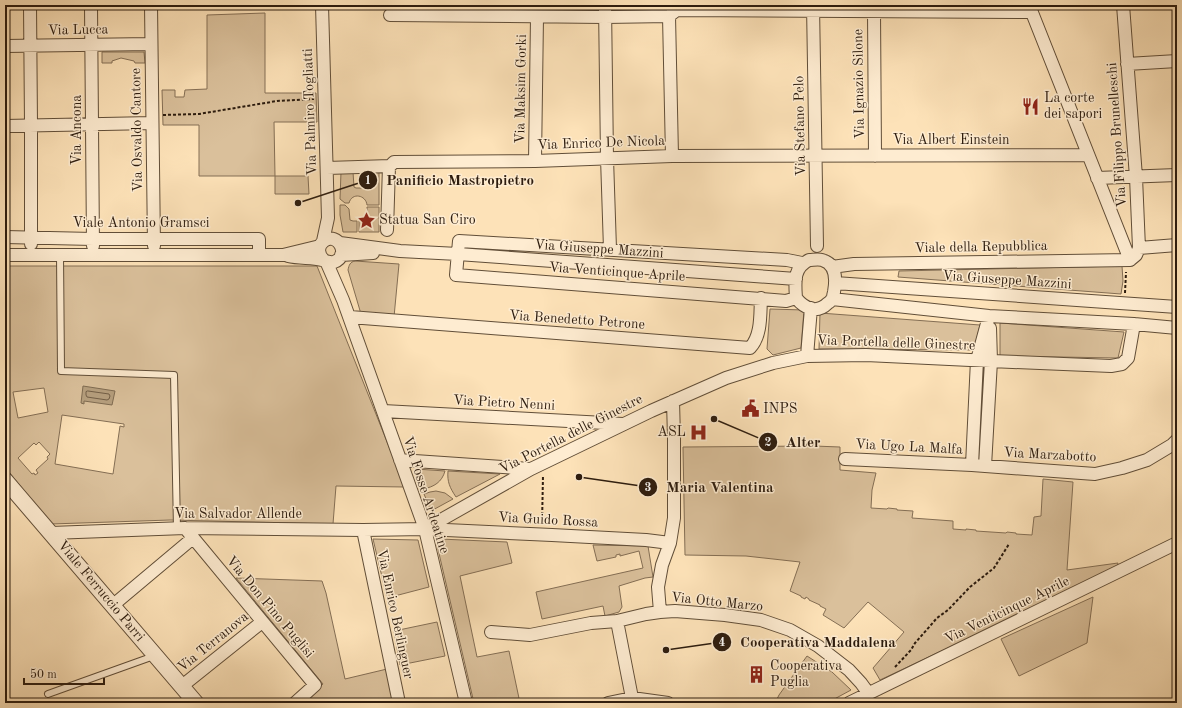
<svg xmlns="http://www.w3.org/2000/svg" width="1182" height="708" font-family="'Old Standard TT',serif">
	<rect width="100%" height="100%" fill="#fde2b8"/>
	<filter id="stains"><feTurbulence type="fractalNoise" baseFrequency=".005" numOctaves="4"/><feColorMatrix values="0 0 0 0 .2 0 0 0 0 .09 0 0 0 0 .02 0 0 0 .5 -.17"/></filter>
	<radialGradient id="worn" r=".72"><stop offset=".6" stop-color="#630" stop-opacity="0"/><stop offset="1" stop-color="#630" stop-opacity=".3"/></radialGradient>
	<path fill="#dac09b" stroke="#846e54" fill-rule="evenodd" d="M265,13V93H316L317,122H274L275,176H308L309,194H275V176H199V125H163L162,90H175V97H184L185,90L207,89V15Z
		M102,52H144L145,63H135L134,61L121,58L112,61V63H102Z
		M341,172H353L354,187L356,188H367L369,186V172H379V205H367C366,195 352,192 349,203H345L340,199Z
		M340,205H345L349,209L350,220L353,221H357V232H343L340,215Z
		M367,207H379V232H359V221H361L366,225L372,219L367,214Z
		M355,261L399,264L394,317L361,314L348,270C349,265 350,262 355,261Z
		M5,266H317L405,487L336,486L333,524L170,520L51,524L5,467ZM44,388L48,412L18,418L13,392ZM62,415L124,424V427L120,426L113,474L55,464ZM39,442L50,454L47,457L48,459L36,470L38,473L35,475L34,473L32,474L18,458L34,443L36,445Z
		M1122,266L1123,281L1121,294L898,277L899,271Z
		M770,309L804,310L801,348L773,355L767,349Z
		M820,313L980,325L974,350L819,349Z
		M1000,323L1124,332L1118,358L1000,356Z
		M814,446L840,447V470L876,473L872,490L871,508L887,509L888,508L897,509V510L913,511L912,518L953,521V529L966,530V529L976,530V531L1006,533L1007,532L1016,533V534L1032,535L1034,517L1041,516L1043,479L1073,482L1067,570L1118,563L1117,568L880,680L873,668L904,632L868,602L844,628L823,615L826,609L820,606V605L809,600V599L806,597L805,599L801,597V596L790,591L800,562L746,556L685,555L683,447Z
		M416,469L445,471C442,482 434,487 423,489Z
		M448,471L500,474L456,497C450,488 447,482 448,471Z
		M436,491L445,493L453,499L431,511L424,494L430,492Z
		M373,539L418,540L429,587L387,598Z
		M440,539L507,542L512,563L460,576L477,657L509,651L520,703H474L437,545L438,541Z
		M593,545L648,546L653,577L645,578L619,586L622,607L619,612L605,616L603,606L542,619L536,592L643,568L639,551L620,556V554L616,555V557L597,561Z
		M236,578L322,581L326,593L345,679L387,669L394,703H302L323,684Z
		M1093,597L1087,643L1019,676L1001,639Z
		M437,622L445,656L400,665L394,631Z
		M807,656L832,672L851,690L827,703H775L779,695Z"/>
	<path fill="#b69f7e" stroke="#7f6b51" d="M83,386L115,391L112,405L84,401V404L81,403Z"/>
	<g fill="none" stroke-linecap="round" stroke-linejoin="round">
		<path stroke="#725e46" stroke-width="1" d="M88,391L109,394L110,396L109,399L107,400L87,397L86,395V392Z"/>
		<defs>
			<path id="service" d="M60,255L61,371L174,375L177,529
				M48,694L154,656"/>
			<path id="minor" d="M30,5L31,125V244
				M91,5L93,246
				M151,5L154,246
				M322,5L328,218L323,241
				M605,5L607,158L610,249
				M813,5L817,246
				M1029,5L1130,260
				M1123,5L1136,177L1139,248L1136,255L1130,260
				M874,11L875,156
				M390,15L605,17L669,16L677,10L1032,12
				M669,16L672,156
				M5,46L151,44
				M1127,64L1177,61
				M5,126L152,123
				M535,161L537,17
				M327,168L390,166L394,162L535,161L672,156L1088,155
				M1097,178L1177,175
				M387,230L389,166
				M5,237L93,239H259V255
				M340,243L400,251L458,254L796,279
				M1139,248L1177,245
				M5,255H283L320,246
				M341,255L373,253
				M288,256C300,259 312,257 322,260C327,261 330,263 334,262C351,256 338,231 324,241C317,246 318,255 324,260
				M809,260C813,260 818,259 822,260C837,264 836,281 834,292C833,295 833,297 833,299C832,299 829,303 828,303C817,314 805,309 796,298C795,282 793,268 809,260Z
				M326,261L343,300L425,529L466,703
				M832,267L854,264L1130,260
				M835,283L1177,307
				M796,298L786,301L456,275L459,241L787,260L802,263
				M832,299L989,316L1134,324L1177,328
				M350,317L750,348C762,335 760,314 761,298
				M807,356L811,308
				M383,411L623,424
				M845,459L972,465L1095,474L1122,468L1147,460L1172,445L1177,440
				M400,460L531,469
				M972,465L977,360L989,316
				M985,466L991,361L990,328
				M185,528L315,685L295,703
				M425,529L531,469L651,411L726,378L773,363L807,356L866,355L991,361L1111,366L1122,364L1128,358L1134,324
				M363,530L399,703
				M51,533L185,528L363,530L425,529L552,535L646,540L670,543
				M112,606L193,538
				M660,612L658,587L662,565L670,543L674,518V438L673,401
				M617,621L632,698
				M491,632L530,635L591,623L617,621L646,614L660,612L675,611L725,615L761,620L790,630L818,646L849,670L861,683L869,694
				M182,686L262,622
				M608,703L632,698L668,703
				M849,703L1177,543"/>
			<path id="tertiary" d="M5,480L196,703"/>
		</defs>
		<use href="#service" stroke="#614e38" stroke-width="8"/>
		<use href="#minor" stroke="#614e38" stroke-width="14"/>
		<use href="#tertiary" stroke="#614e38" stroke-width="17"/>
		<path stroke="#2d1c0e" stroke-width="2" stroke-dasharray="3 2" stroke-linecap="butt" d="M163,115L199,114L277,101L314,99
			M1125,293L1126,272
			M542,525L543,475
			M895,667L911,650L915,643L937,618L948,610L970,587L994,568L1009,544"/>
		<use href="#service" stroke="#feecd1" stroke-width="6"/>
		<use href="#minor" stroke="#feecd1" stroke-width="12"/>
		<use href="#tertiary" stroke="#feecd1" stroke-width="15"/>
	</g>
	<defs>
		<symbol id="restaurant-bare" viewBox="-9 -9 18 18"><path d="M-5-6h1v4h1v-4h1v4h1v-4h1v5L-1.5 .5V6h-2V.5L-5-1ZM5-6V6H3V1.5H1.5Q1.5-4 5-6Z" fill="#8f2418" stroke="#feecd1" stroke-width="2.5" paint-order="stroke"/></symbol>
		<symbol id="sight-bare" viewBox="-9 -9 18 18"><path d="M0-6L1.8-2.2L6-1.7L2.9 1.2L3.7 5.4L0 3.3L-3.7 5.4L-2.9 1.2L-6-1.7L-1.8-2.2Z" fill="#8f2418" stroke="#feecd1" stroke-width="2.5" paint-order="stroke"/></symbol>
		<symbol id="civic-bare" viewBox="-9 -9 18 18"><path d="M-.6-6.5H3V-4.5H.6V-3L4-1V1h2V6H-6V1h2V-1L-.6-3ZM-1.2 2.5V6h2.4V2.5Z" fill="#8f2418" stroke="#feecd1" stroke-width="2.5" paint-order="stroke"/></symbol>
		<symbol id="hospital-bare" viewBox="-9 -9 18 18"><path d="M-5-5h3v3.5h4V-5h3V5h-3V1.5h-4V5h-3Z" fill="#8f2418" stroke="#feecd1" stroke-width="2.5" paint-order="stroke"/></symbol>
		<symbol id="building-bare" viewBox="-9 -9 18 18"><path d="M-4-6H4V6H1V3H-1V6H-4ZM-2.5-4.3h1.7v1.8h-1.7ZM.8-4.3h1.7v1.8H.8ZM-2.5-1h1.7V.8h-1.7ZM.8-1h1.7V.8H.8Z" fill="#8f2418" stroke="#feecd1" stroke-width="2.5" paint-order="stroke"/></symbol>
	</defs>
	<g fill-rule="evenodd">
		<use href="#restaurant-bare" x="1018" y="94" width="25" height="25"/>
		<use href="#sight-bare" x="354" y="208" width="25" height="25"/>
		<use href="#civic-bare" x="738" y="396" width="25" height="25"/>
		<use href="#hospital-bare" x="686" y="420" width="25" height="25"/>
		<use href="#building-bare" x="744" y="662" width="25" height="25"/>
	</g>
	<g text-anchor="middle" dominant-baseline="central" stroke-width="3" stroke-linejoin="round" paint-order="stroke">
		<g font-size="14" fill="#2d1c0e" stroke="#feecd1">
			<text transform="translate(78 30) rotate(-1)">Via Lucca</text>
			<text transform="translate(859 84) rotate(-91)">Via Ignazio Silone</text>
			<text transform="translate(521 89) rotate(-89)">Via Maksim Gorki</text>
			<text transform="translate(310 112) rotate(-92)">Via Palmiro Togliatti</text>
			<text transform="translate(800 126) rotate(-91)">Via Stefano Pelo</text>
			<text transform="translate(77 130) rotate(-90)">Via Ancona</text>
			<text transform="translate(137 130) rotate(-91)">Via Osvaldo Cantore</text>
			<text transform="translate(1117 135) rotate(-94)">Via Filippo Brunelleschi</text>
			<text x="951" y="140">Via Albert Einstein</text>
			<text transform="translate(601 143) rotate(-2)">Via Enrico De Nicola</text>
			<text x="141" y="223">Viale Antonio Gramsci</text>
			<text transform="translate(981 247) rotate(-1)">Viale della Repubblica</text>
			<text transform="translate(599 249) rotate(4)">Via Giuseppe Mazzini</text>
			<text transform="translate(617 272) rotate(4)">Via Venticinque Aprile</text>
			<text transform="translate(1007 280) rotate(4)">Via Giuseppe Mazzini</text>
			<text transform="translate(577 320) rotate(4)">Via Benedetto Petrone</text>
			<text transform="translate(896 343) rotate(2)">Via Portella delle Ginestre</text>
			<text transform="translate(504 403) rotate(3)">Via Pietro Nenni</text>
			<text transform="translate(571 434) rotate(-27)">Via Portella delle Ginestre</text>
			<text transform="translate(909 447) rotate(3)">Via Ugo La Malfa</text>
			<text transform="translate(1050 455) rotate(3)">Via Marzabotto</text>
			<text transform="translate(426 495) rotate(72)">Via Fosse Ardeatine</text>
			<text x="238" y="514">Via Salvador Allende</text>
			<text transform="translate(548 520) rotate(3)">Via Guido Rossa</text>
			<text transform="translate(101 591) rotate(50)">Viale Ferruccio Parri</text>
			<text transform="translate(717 602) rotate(6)">Via Otto Marzo</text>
			<text transform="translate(270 607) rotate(50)">Via Don Pino Puglisi</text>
			<text transform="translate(1007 610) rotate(-26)">Via Venticinque Aprile</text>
			<text transform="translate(395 614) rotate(78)">Via Enrico Berlinguer</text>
			<text transform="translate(213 642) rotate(-39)">Via Terranova</text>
		</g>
		<g font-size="14" fill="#2d1c0e" stroke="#feecd1" text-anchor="start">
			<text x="1044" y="98">La corte<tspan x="1044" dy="16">dei sapori</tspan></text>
			<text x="379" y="220">Statua San Ciro</text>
			<text x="763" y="409">INPS</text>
			<text x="686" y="432" text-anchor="end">ASL</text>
			<text x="770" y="666">Cooperativa<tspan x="770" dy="16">Puglia</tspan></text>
		</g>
	</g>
	<path fill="none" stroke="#2d1c0e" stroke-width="1.5" d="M298 203L368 180M714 419L768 442M579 477L648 487M666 650L722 642"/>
	<g fill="#2d1c0e" stroke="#feecd1" stroke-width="1.5">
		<circle cx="298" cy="203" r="4"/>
		<circle cx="714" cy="419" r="4"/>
		<circle cx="579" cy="477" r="4"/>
		<circle cx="666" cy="650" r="4"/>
		<circle cx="368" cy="180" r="10"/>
		<circle cx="768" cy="442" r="10"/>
		<circle cx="648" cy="487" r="10"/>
		<circle cx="722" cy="642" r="10"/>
	</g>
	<g font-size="12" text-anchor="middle" font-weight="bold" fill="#fff">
		<text x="368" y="184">1</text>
		<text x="768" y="446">2</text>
		<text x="648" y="491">3</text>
		<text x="722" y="646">4</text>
	</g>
	<g font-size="15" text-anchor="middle" font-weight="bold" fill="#2d1c0e" stroke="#feecd1" stroke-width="3" stroke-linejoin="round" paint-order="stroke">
		<text x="460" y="185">Panificio Mastropietro</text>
		<text x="803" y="447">Alter</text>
		<text x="720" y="492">Maria Valentina</text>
		<text x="818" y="647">Cooperativa Maddalena</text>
	</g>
	<rect width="1182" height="708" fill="none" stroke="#fde2b8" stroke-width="20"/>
	<rect x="6" y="6" width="1170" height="696" fill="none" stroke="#2d1c0e" stroke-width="2"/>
	<rect x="10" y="10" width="1162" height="688" fill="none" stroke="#2d1c0e"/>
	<path d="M24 678v6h80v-6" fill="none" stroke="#2d1c0e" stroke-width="2"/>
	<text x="30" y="678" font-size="12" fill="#2d1c0e" stroke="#feecd1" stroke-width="3" paint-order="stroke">50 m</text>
	<rect width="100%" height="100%" filter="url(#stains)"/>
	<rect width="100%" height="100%" fill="url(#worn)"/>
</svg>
